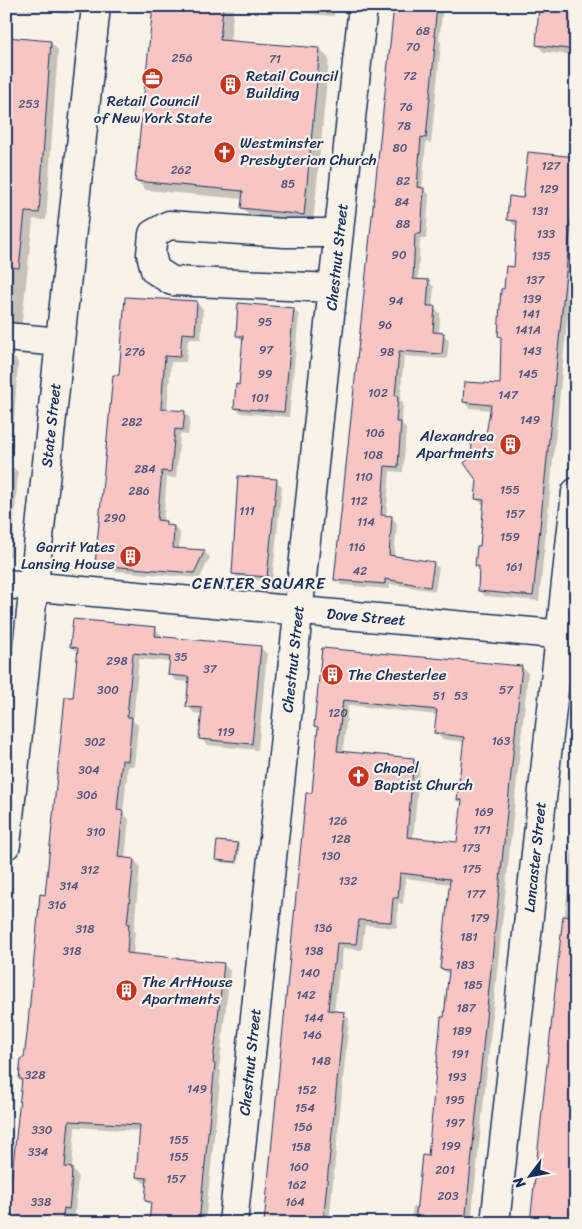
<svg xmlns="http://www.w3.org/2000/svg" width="582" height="1229" font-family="Sriracha,sans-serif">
	<rect width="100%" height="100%" fill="#f7f3e8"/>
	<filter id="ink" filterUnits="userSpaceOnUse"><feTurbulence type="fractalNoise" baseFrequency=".02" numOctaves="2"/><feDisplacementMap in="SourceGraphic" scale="10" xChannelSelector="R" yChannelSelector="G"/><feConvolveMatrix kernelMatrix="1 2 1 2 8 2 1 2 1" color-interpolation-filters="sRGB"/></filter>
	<g filter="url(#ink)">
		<path fill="#0003" fill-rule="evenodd" d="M7,6H68V14L8,8Z
			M154,6H234L230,42L320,49L329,59L313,224L252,218L242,208L243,199L146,190L136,180Z
			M290,6H335L334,16L297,13Z
			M396,6H443L439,40L441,43L431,143L426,142L422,189L429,194L426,239L420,238L418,280L428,281L434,287L432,307L440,313L439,334H443L449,340L447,359L404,356L400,400L403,403L402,424L406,429L403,472L390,471L386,517H391L397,523L394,557L433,563L439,568L435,591L390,584V589L341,585L336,579Z
			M576,6V55L544,52L537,45Z
			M6,38L50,42L58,50L46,220L33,219L21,330L6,331Z
			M576,158V232L539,601L485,596L479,591L480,569L476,566L481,548L485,504H482L477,499L478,481L472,458L487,435L491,410L469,408L464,402L501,385L502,339L499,336L515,268L518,225H514L509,219L524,199Z
			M197,303L203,309L201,339H188L186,362H171L167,411L184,412L190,418L188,435L180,434L176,478L167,477L163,522L170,526L174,527L180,533L179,549L204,551L210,557L200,578L102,570L96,564L120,377Z
			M294,309L299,315L289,417L241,413L235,408L241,386L243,341L237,336Z
			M6,353L10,354L18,362L11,465L18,472L12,556H6Z
			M276,481L282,486L272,581L239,579L233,574Z
			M155,629L162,635V637L260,647L267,654L258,750L207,745L200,738L202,714L194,713L188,706L190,682L176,681L170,674L171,662L139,659L133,721L138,725L134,766H128L123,813L129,819L125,859L134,860L140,866L134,930L135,932L133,955L223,964L230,971L219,1069L221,1071L205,1223H151L152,1206L146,1201L148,1184L144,1183L137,1177L140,1131L75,1127L72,1169L78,1176L74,1223H8L23,1081L20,1079L25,1060L74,699L79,654L72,647Z
			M324,649L522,667L528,673L471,1223H411L413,1206L418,1207L429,1157L450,975L442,969L451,884L406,878L403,904L398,903L397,928L365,925L362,950L343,948L341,970L339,969L334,1012L343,1013L349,1019L329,1223H265L313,795L319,729L316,726ZM348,705L438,715L436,733L442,739L464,742L458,799L462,803L458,844L413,838L420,765L414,759L343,752Z
			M576,813V1223H531Z
			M237,844L240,846L238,864L219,862L217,859Z"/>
		<path fill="#f7c6c4" stroke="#1b2f5e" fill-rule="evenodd" d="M153,6H223L220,40L320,48L304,215L241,208L243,191L135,181Z
			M394,6H437L434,36H436L426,138L421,137L417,187L424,188L421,234H415L413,279L429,280L427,306H435L433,332L444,333L442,354L399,351L395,396H398L396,422H401L398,467L385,466L381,515L392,516L389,555L434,562L430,587L385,579V584L334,580Z
			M539,6H576V50L536,45Z
			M6,37L51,41L39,213L25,212L19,268L6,267Z
			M528,152L576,157L573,203L533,596L478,591L479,566H475L477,546H480L484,500L475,499L477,481L464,463L471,457L472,442L486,434L491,405L463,402L464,382L500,384L501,337L498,336L501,289H504L506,266L514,267L517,221L507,220L509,196L523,198Z
			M125,297L197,301L195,334L182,333L180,357L165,356L161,409L185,411L183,430L175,429L171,472L162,471L157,520L166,521V525L174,526L173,548L205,550L194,573L95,565L113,375H119Z
			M238,303L294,308L284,412L234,408L236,384L239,385L243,336H236Z
			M238,476L277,479L267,577L232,574Z
			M73,619L156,627L155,636L261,646L252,744L199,739L202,708L186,707L189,677L168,675L170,657L133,653L127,717H132L128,761L122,760L117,810L123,811L118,857L134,859L127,924H129L127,953L224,963L213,1063L215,1064L199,1223H149L151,1202L145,1201L147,1178L136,1177L140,1125L69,1121L65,1167L72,1168L71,1190L69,1209L64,1208L62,1223H7L22,1079H19L21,1058H24L27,1034L40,894L45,895L65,697H73L78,648L70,647Z
			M322,648L522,666L465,1223H415L422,1155L428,1156L439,1040L441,1017H444L449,970L440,969L450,879L400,873L398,898H393L391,922L359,920L356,944L337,943L335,964H333L328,1010L344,1012L323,1223H264L306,793H312L318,727L314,726ZM343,700L437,710L434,733L464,737L457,800H462L457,842L407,837L414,758L337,751Z
			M217,841L238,843L236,862L215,860Z
			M563,916L576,917V1179L571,1223H530Z"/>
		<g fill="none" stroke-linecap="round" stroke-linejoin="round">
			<defs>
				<path id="minor" d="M333,288L172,281L155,270L151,254L153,234L169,225L284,233H339
					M6,337L60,342
					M6,584L576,636
					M6,845L96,6
					M233,1223L363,6
					M495,1223L576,492"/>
			</defs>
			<use href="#minor" stroke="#1b2f5e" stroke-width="31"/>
			<use href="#minor" stroke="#f7f3e8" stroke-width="28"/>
		</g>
	</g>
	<defs>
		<symbol id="office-disc" viewBox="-11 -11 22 22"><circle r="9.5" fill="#c8321e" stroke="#f7f3e8"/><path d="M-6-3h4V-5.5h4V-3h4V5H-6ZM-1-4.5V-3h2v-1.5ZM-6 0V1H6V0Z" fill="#fff"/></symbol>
		<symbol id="building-disc" viewBox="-11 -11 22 22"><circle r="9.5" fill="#c8321e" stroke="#f7f3e8"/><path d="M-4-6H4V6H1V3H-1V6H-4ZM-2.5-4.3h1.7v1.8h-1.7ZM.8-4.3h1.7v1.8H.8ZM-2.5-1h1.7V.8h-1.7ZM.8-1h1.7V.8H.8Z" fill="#fff"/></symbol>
		<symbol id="church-disc" viewBox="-11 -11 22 22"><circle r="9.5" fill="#c8321e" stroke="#f7f3e8"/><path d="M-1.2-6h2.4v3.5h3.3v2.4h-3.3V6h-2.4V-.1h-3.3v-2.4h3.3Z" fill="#fff"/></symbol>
	</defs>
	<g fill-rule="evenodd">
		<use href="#office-disc" x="140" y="66" width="25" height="25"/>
		<use href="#building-disc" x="218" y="72" width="25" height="25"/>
		<use href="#church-disc" x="212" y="140" width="25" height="25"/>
		<use href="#building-disc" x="498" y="432" width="25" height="25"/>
		<use href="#building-disc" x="118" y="544" width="25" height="25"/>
		<use href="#building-disc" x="320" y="662" width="25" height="25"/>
		<use href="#church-disc" x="346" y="764" width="25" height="25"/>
		<use href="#building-disc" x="114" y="978" width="25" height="25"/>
	</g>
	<g text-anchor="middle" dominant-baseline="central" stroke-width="4.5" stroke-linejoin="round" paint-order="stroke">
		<g font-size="12" fill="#525578">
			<text x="423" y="31">68</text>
			<text x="413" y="47">70</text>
			<text x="182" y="58">256</text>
			<text x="275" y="59">71</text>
			<text x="410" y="76">72</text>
			<text x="29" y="104">253</text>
			<text x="406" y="107">76</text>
			<text x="404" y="126">78</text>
			<text x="400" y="148">80</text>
			<text x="551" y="166">127</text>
			<text x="181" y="170">262</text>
			<text x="403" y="181">82</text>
			<text x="288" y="184">85</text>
			<text x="549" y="189">129</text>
			<text x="402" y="202">84</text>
			<text x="540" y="211">131</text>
			<text x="403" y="224">88</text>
			<text x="546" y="234">133</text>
			<text x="399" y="255">90</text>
			<text x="541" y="256">135</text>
			<text x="535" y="280">137</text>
			<text x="532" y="299">139</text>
			<text x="396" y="301">94</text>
			<text x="531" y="314">141</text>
			<text x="265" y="322">95</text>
			<text x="385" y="325">96</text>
			<text x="528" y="330">141A</text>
			<text x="266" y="350">97</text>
			<text x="532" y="351">143</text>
			<text x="135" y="352">276</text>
			<text x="387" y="352">98</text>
			<text x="265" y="374">99</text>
			<text x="528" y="374">145</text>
			<text x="378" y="393">102</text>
			<text x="508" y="395">147</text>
			<text x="260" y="398">101</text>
			<text x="530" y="420">149</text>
			<text x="132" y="422">282</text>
			<text x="375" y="433">106</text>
			<text x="373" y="455">108</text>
			<text x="145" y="469">284</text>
			<text x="364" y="477">110</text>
			<text x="510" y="490">155</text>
			<text x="139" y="491">286</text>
			<text x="359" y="501">112</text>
			<text x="247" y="511">111</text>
			<text x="515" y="514">157</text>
			<text x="115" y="518">290</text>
			<text x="366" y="522">114</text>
			<text x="510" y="537">159</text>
			<text x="357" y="547">116</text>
			<text x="514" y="567">161</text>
			<text x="360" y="571">42</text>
			<text x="181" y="657">35</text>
			<text x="117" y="661">298</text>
			<text x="210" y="669">37</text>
			<text x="108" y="690">300</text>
			<text x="506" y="690">57</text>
			<text x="439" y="696">51</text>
			<text x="461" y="696">53</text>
			<text x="338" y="713">120</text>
			<text x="226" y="732">119</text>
			<text x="501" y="741">163</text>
			<text x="95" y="742">302</text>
			<text x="89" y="770">304</text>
			<text x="87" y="795">306</text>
			<text x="484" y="812">169</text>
			<text x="338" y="821">126</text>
			<text x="482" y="830">171</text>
			<text x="96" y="832">310</text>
			<text x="341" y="839">128</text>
			<text x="471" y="848">173</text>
			<text x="331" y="856">130</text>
			<text x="472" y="869">175</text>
			<text x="90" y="870">312</text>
			<text x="348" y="881">132</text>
			<text x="69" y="886">314</text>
			<text x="476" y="894">177</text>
			<text x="57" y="905">316</text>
			<text x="480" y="918">179</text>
			<text x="323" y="928">136</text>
			<text x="85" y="929">318</text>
			<text x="469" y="937">181</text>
			<text x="72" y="951">318</text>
			<text x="314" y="951">138</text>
			<text x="465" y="965">183</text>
			<text x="310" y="973">140</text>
			<text x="473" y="985">185</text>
			<text x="306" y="995">142</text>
			<text x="466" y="1008">187</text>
			<text x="314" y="1018">144</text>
			<text x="462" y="1031">189</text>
			<text x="312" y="1035">146</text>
			<text x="460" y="1054">191</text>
			<text x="321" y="1061">148</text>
			<text x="35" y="1075">328</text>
			<text x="457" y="1077">193</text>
			<text x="197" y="1089">149</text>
			<text x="307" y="1090">152</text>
			<text x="455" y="1100">195</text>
			<text x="305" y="1108">154</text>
			<text x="455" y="1123">197</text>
			<text x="303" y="1127">156</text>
			<text x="42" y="1130">330</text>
			<text x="179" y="1140">155</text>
			<text x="451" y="1146">199</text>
			<text x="301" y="1147">158</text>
			<text x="38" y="1152">334</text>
			<text x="179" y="1157">155</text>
			<text x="299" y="1167">160</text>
			<text x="445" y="1170">201</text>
			<text x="176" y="1179">157</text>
			<text x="297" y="1185">162</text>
			<text x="448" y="1196">203</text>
			<text x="41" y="1202">338</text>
			<text x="295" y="1202">164</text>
		</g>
		<g font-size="15" fill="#1b2f5e" stroke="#f7f3e8" text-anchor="start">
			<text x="246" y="76">Retail Council<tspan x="246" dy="17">Building</tspan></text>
			<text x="153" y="101" text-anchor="middle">Retail Council<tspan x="153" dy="17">of New York State</tspan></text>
			<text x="240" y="143">Westminster<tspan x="240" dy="17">Presbyterian Church</tspan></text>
			<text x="494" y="436" text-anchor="end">Alexandrea<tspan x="494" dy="17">Apartments</tspan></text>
			<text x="115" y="547" text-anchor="end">Garrit Yates<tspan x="115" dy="17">Lansing House</tspan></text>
			<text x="348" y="675">The Chesterlee</text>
			<text x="374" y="768">Chapel<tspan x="374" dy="17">Baptist Church</tspan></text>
			<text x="142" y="982">The ArtHouse<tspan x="142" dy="17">Apartments</tspan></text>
		</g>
		<g font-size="15" fill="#1b2f5e" stroke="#f7f3e8">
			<text transform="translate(337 257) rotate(-84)">Chestnut Street</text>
			<text transform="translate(51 425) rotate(-84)">State Street</text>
			<text transform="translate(366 617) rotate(5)">Dove Street</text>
			<text transform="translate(293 659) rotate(-84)">Chestnut Street</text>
			<text transform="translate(535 857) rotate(-84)">Lancaster Street</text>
			<text transform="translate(250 1062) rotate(-84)">Chestnut Street</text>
		</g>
		<g font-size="16" letter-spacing="1" fill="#1b2f5e" stroke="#f7f3e8">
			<text x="259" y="583">CENTER SQUARE</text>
		</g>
	</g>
	<rect width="582" height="1229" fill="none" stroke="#f7f3e8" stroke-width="25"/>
	<rect x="12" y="12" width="557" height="1204" fill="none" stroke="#1b2f5e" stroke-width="2" filter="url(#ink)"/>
	<g transform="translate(530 1176) rotate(238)" stroke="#f7f3e8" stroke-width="4" paint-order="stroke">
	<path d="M0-4L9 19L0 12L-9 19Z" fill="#1b2f5e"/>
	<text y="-8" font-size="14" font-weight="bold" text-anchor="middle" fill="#1b2f5e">N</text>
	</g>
</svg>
